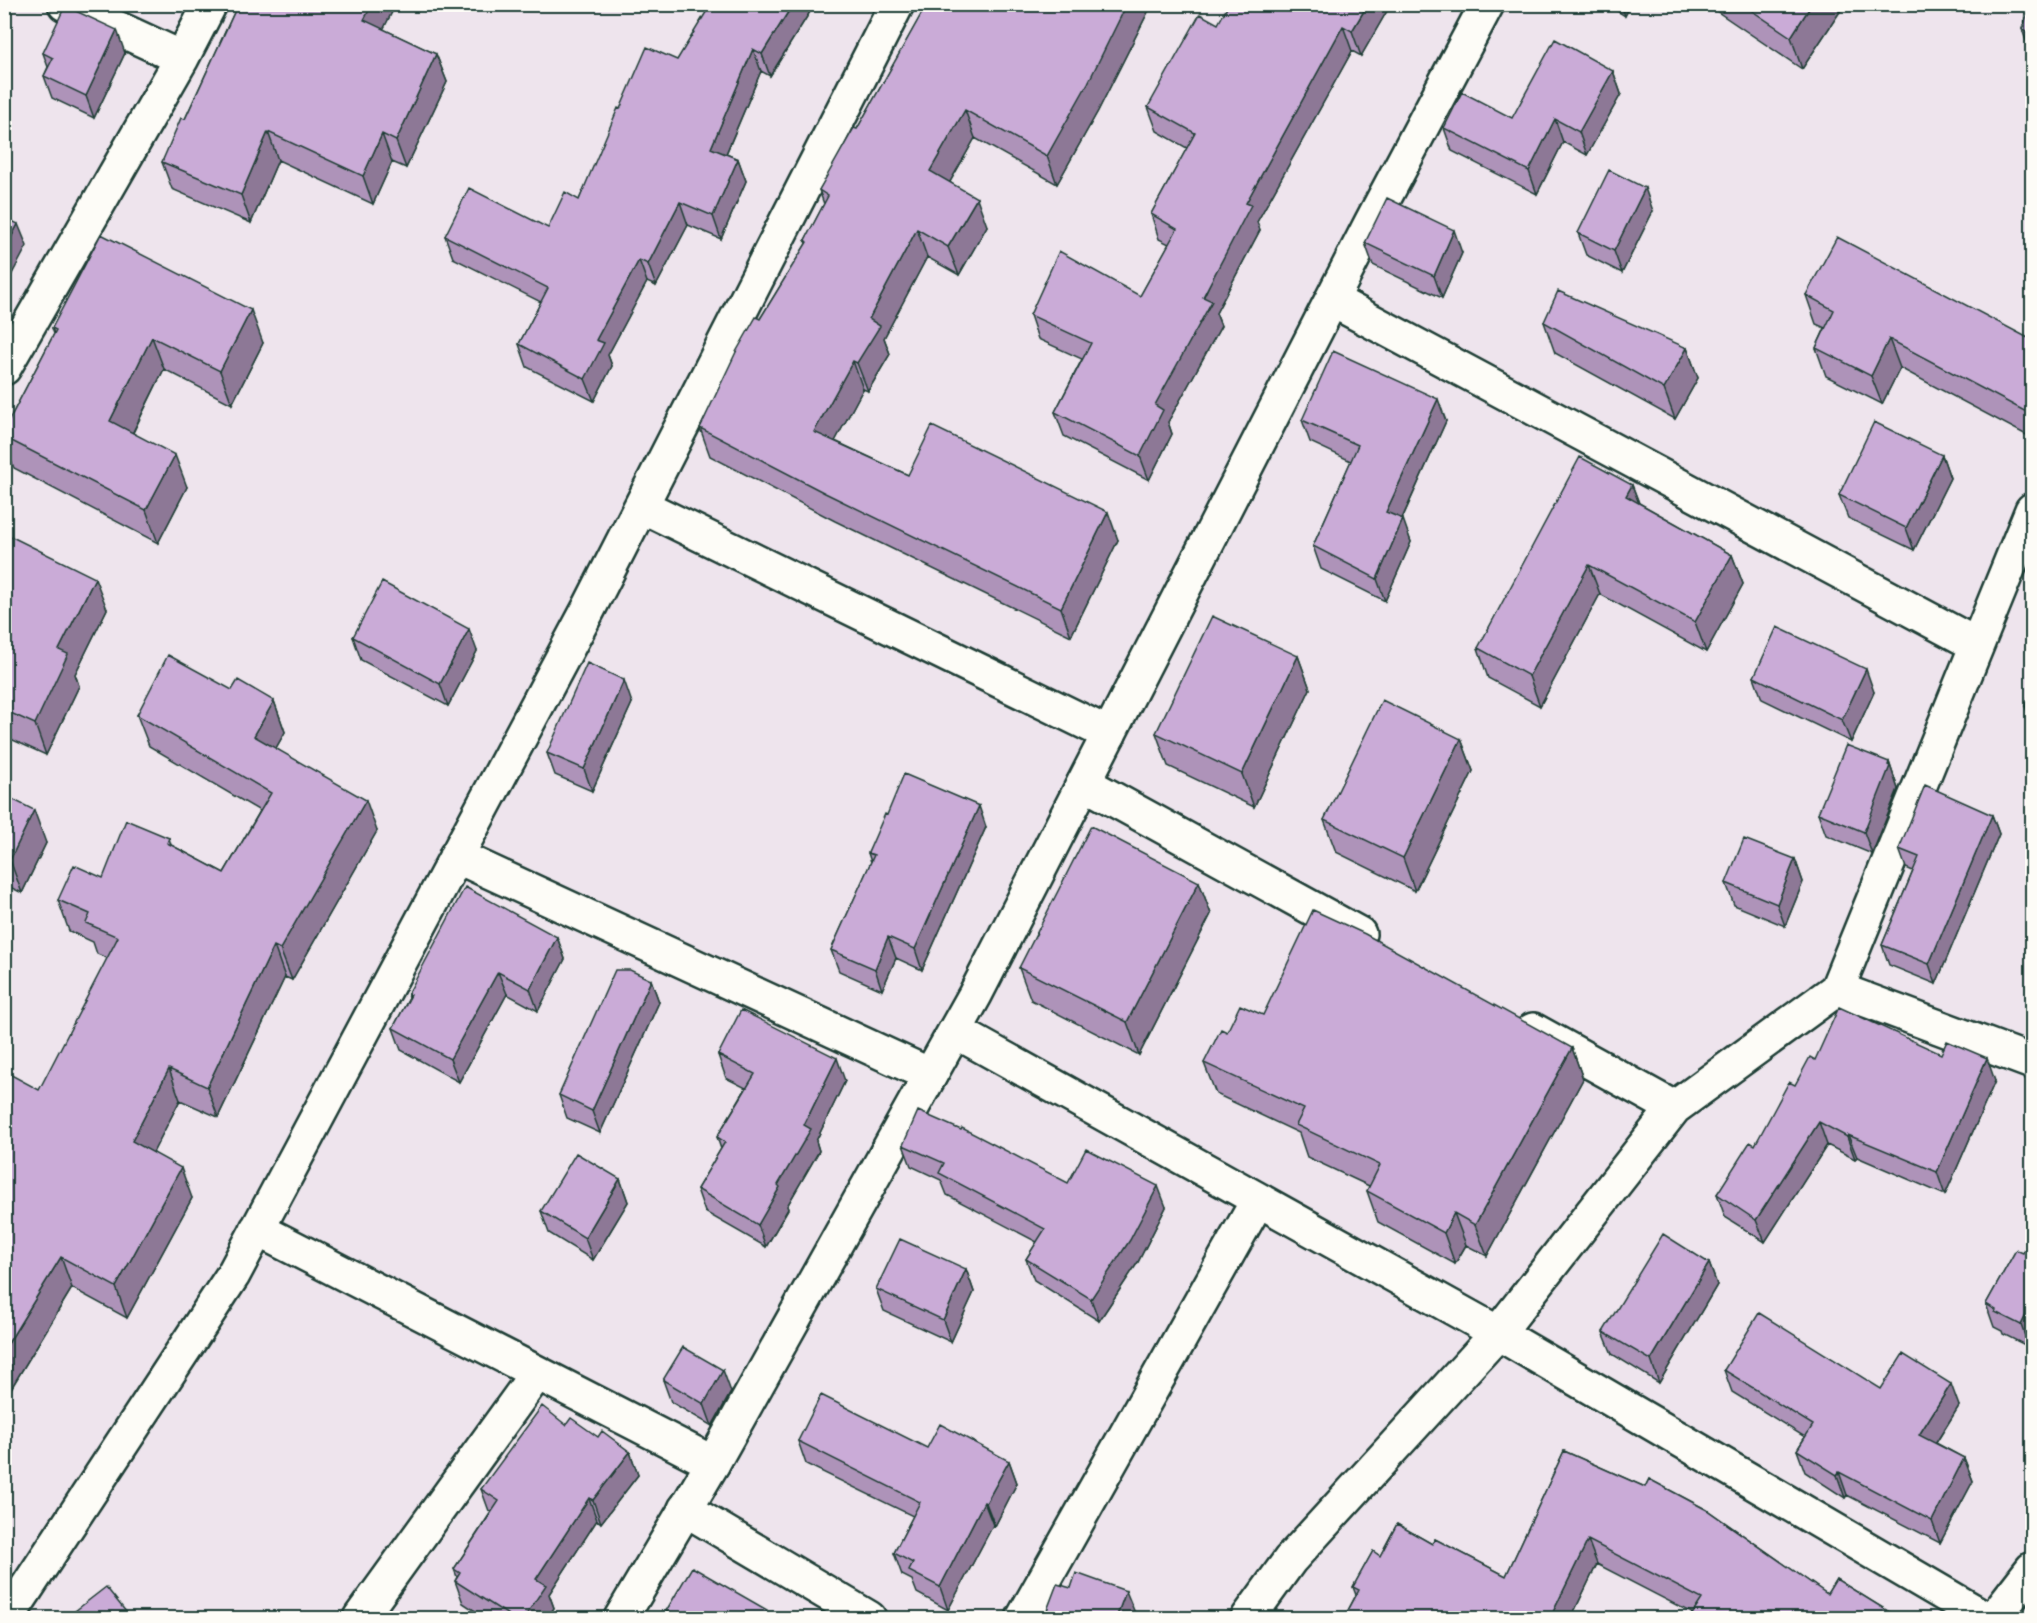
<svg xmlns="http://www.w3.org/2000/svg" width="2037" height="1623" font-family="Caveat,sans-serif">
	<rect width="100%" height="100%" fill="#eee4ed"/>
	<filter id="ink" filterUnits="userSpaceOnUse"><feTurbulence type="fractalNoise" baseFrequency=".0167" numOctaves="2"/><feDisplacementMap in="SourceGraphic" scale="12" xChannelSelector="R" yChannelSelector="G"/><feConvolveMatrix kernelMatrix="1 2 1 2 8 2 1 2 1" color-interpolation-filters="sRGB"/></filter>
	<g filter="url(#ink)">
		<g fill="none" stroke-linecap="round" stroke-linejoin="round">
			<defs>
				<path id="street" d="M65,4L182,58
					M1332,300L1977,645
					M4,368L182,58L210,4
					M642,506L1109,734
					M1084,783L1359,934
					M456,856L930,1075
					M1837,989L2032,510
					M1533,1030L1674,1108L1837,989L2032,1062
					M955,1031L1498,1333L1985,1618
					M257,1229L713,1463
					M685,1509L869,1618
					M7,1618L233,1275L589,608L897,4
					M360,1618L537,1373
					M1023,1618L1258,1200
					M1248,1618L1290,1560L1498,1333L1674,1108
					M1994,1618L2032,1569"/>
				<path id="secondary" d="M621,1618L713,1463L975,995L1371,223L1487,4"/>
			</defs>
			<use href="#street" stroke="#1f3d34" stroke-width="38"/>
			<use href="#secondary" stroke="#1f3d34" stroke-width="38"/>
			<use href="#street" stroke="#fdfcf7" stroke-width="33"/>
			<use href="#secondary" stroke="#fdfcf7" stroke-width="33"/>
		</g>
		<path fill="#ae93b9" stroke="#1f3d34" stroke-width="1.5" d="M238,4H396L383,29L436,54L447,82L406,168L392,162L373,204L278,160L251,223L172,189L162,162L185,119Z
			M924,4H1152L1098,111L1057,184L975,138L950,182L987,226L959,275L927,257L884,338L890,354L868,391L863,389L835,441L908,475L1118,540L1071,636L835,521L710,456L700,428L760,319L806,244L805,240L824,204L819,190L857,129L925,8Z
			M1391,4L1361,56L1352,51L1257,222L1260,230L1216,313L1221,326L1168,422L1172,434L1149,480L1064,436L1055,412L1082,359L1038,339L1030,315L1140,296L1169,244L1159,239L1151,214L1187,148L1157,131L1148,107L1218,24Z
			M1606,4H1631L1625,16Z
			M1706,4H1845L1802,69Z
			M2032,4V58L2022,29Z
			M813,7L770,76L761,71L726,154L738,159L746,181L721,239L688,225L656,286L647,282L608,355L612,366L594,401L527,367L519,344L541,302L453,258L445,236L548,228L579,200L620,109L677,60Z
			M43,53H125L94,118L52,98L44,76L48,67Z
			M1613,71L1621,94L1587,155L1563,142L1537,194L1452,151L1444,128L1512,118Z
			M1653,211L1622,273L1586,255L1578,233Z
			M1365,243L1462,253L1442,298L1373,265Z
			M1806,295L2032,340V438L1900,368L1882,404L1826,376L1816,348L1825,328L1816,324Z
			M1544,322L1687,348L1698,378L1675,419L1555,353Z
			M52,328L263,343L232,404L164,369L133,433L187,487L158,543L14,468L4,443V430L54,334Z
			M1302,420L1446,421L1402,519L1411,542L1385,601L1321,569L1313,546L1351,461L1310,442Z
			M1942,455L1950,478L1914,550L1848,518L1839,495Z
			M1632,485L1639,503L1732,555L1743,584L1706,652L1600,594L1540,706L1488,678L1478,648Z
			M4,533L107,609L75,674L79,686L46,755L4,736Z
			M353,637L477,651L448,706L361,660Z
			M1298,656L1310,689L1254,807L1168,766L1156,733Z
			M1754,677L1874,692L1851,742L1762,699Z
			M2032,689V726L2025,706Z
			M232,690L274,701L285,732L276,748L377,831L292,980L285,977L218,1117L180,1100L153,1152L192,1198L127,1318L72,1288L4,1400L107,958L97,954L93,942L69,931L58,900L103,878L169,838L171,845L224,873L260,811L149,746L137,715Z
			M632,703L592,791L555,775L547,753Z
			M1461,739L1473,771L1415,891L1336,852L1324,820Z
			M1889,762L1898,789L1872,854L1826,835L1818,813Z
			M4,795L46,843L22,893L10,887L4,898Z
			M887,815L986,827L922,970L896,958L882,990L839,971L831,950L871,862L868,853Z
			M1992,815L1999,834L1936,984L1889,965L1882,945L1913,871L1906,868L1899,849Z
			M1795,859L1803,882L1785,926L1734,905L1726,883Z
			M1199,882L1211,914L1139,1055L1031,1000L1019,968Z
			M557,937L565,959L538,1011L507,994L459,1082L401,1050L393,1028L409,998L408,994Z
			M651,980L659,1002L600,1133L567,1118L559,1095Z
			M1263,1015L1572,1048L1583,1079L1487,1256L1466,1245L1455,1264L1378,1222L1367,1191L1369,1186L1307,1157L1299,1133L1216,1094L1204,1063L1227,1032Z
			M718,1055L845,1081L816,1141L819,1151L787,1206L788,1209L766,1247L705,1212L697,1189L721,1149L717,1137L746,1088L726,1078Z
			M1815,1060L1995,1081L1945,1195L1857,1157L1855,1159L1827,1145L1765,1242L1725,1217L1717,1194L1755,1145L1795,1085Z
			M903,1145L1068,1183L1166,1207L1138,1262L1099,1321L1034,1280L1026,1259L1037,1242L947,1195L941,1180L911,1166Z
			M620,1179L628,1202L593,1260L549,1233L541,1211Z
			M2016,1250L2029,1347L2003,1334L2002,1331L1994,1327L1986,1304Z
			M1709,1263L1717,1285L1659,1383L1612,1354L1603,1332Z
			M966,1269L974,1292L951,1342L884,1311L876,1289Z
			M1724,1370L1881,1389L1959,1406L1936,1443L1964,1458L1973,1481L1940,1543L1847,1495L1845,1498L1805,1472L1797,1450L1805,1437L1732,1392Z
			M663,1380L731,1392L712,1426L671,1402Z
			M566,1425L598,1437L630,1452L638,1475L601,1523L597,1520L549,1594L554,1608L547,1618H486L463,1603L455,1581L457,1577L454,1569L491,1512L489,1511L481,1489Z
			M798,1441L927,1448L1009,1461L1017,1483L995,1526L993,1525L948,1610L917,1593L912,1580L902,1575L894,1553L913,1516L806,1464Z
			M1564,1451L1645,1487L1649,1479L1707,1510L1827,1594L1836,1579L1899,1618H1692L1691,1616L1692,1613L1597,1564L1571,1618H1344L1356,1595L1353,1587L1373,1551L1380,1556L1397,1524L1432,1544L1435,1539L1506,1576Z"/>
		<path fill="#8d7896" stroke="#1f3d34" stroke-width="1.5" d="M372,4H396L374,48L364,20Z
			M793,4H812L813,7L770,76L762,54Z
			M1127,4H1152L1098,111L1057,184L1047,156Z
			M1368,4H1391L1361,56L1352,31Z
			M1621,4H1631L1625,16Z
			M1812,4H1845L1802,69L1791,37Z
			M1343,26L1352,51L1257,222L1260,230L1216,313L1221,326L1168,422L1172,434L1149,480L1140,456L1155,405L1246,203Z
			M117,30L125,53L94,118L86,96Z
			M753,49L761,71L719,170L711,148Z
			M436,54L447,82L406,168L396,141Z
			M1613,71L1621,94L1587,155L1579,132Z
			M965,110L975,138L940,199L930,171Z
			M1555,119L1563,142L1537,194L1529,171Z
			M268,132L278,160L251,223L241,195Z
			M382,134L392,162L373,204L363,176Z
			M738,159L746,181L721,239L713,216Z
			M1645,188L1653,211L1622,273L1614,251Z
			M977,198L987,226L959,275L948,247Z
			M680,202L688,225L656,286L648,264Z
			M18,224L27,246L4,289V251Z
			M917,229L927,257L884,338L890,354L868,391L857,363L869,319Z
			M1454,230L1462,253L1442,298L1434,276Z
			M639,260L647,282L608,355L612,366L594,401L585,379L596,340Z
			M251,310L263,343L232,404L220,371Z
			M152,337L164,369L122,454L110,421Z
			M1889,339L1900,368L1882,404L1871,376Z
			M1687,348L1698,378L1675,419L1664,389Z
			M853,361L863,389L825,460L814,432Z
			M1438,399L1446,421L1395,534L1386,512Z
			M175,455L187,487L158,543L146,510Z
			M1942,455L1950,478L1914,550L1906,528Z
			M1632,485L1643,514L1626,496Z
			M1108,512L1118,540L1071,636L1061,608Z
			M1403,519L1411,542L1385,601L1377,579Z
			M1732,555L1743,584L1706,652L1695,622Z
			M1589,565L1600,594L1540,706L1529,676Z
			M95,578L107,609L75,674L79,686L46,755L35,724L59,650Z
			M469,629L477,651L448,706L440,684Z
			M1298,656L1310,689L1254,807L1242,774Z
			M1866,669L1874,692L1851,742L1842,720Z
			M624,680L632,703L592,791L584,769Z
			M274,701L285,732L265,767L254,736Z
			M1461,739L1473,771L1415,891L1403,858Z
			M1889,762L1898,789L1872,854L1864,832Z
			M366,800L377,831L292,980L280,949Z
			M979,806L986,827L922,970L915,949Z
			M34,810L46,843L22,893L10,860Z
			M1992,815L1999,834L1936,984L1929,964Z
			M1795,859L1803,882L1785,926L1777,904Z
			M4,871L10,887L4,898Z
			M1199,882L1211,914L1139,1055L1127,1022Z
			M557,937L565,959L538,1011L530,989Z
			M888,937L896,958L882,990L875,969Z
			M274,946L285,977L218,1117L207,1087Z
			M498,972L507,994L459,1082L450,1059Z
			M651,980L659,1002L600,1133L592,1111Z
			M1572,1048L1583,1079L1487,1256L1475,1225Z
			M837,1058L845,1081L816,1141L819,1151L787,1206L788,1209L766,1247L758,1225L778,1185L804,1125Z
			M1987,1058L1995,1081L1945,1195L1937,1172Z
			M169,1069L180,1100L143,1172L132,1141Z
			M1819,1122L1827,1145L1765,1242L1756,1220Z
			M1848,1135L1857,1157L1855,1159L1847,1137Z
			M181,1168L192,1198L127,1318L116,1287Z
			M620,1179L628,1202L593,1260L585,1238Z
			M1158,1186L1166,1207L1138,1262L1099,1321L1091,1299Z
			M1454,1213L1466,1245L1455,1264L1444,1233Z
			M61,1257L72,1288L4,1400V1350Z
			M1709,1263L1717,1285L1659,1383L1651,1360Z
			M966,1269L974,1292L951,1342L943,1320Z
			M2032,1303V1341L2029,1347L2021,1325Z
			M723,1370L731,1392L712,1426L704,1404Z
			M1951,1384L1959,1406L1927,1457L1919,1435Z
			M630,1452L638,1475L601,1523L593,1500Z
			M1964,1458L1973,1481L1940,1543L1932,1521Z
			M1009,1461L1017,1483L995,1526L986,1503Z
			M1839,1472L1847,1495L1845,1498L1837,1475Z
			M589,1498L597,1520L549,1594L554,1608L547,1618H524L536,1579Z
			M984,1502L993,1525L948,1610L940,1587Z
			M1588,1540L1597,1564L1571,1618H1550Z
			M1126,1591L1135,1613L1133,1618H1116Z"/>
		<path fill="#caabd7" stroke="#1f3d34" stroke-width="1.5" d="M238,4H372L364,20L436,54L396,141L382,134L363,176L268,132L241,195L162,162L181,118L185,119Z
			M711,4H793L762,54L753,49L711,148L738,159L713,216L680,202L648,264L639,260L596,340L604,343L585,379L519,344L548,288L445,236L469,188L548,228L565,192L579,200L618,108L620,109L647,47L677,60Z
			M927,4H1127L1088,83L1047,156L965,110L930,171L977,198L948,247L917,229L869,319L880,326L857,363L853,361L814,432L908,475L932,426L1108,512L1061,608L825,493L700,428L736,352L756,317L760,319L807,242L805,240L828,196L819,190L854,128L857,129Z
			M1229,4H1368L1352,31L1343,26L1246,203L1251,205L1203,297L1212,301L1155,405L1163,410L1140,456L1055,412L1091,343L1030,315L1059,251L1140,296L1177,229L1151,214L1195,133L1148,107L1200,14L1218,24Z
			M1742,4H1812L1791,37Z
			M2031,4H2032V33L2022,29Z
			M65,6L117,30L86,96L44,76L53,58L43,53Z
			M1555,39L1613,71L1579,132L1555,119L1529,171L1444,128L1462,92L1512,118Z
			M1609,170L1645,188L1614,251L1578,233Z
			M1387,198L1454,230L1434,276L1365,243Z
			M4,217L18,224L4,251Z
			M101,234L251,310L220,371L152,337L110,421L175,455L146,510L4,437V430L56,330L52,328Z
			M1837,237L2032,340V415L1889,339L1871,376L1816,348L1834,310L1806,295Z
			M1558,291L1687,348L1664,389L1544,322Z
			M1333,351L1438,399L1386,512L1403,519L1377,579L1313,546L1358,445L1302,420Z
			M1874,422L1942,455L1906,528L1839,495Z
			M1580,457L1632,485L1626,496L1732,555L1695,622L1589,565L1529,676L1478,648Z
			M4,533L95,578L59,650L68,654L35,724L4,710Z
			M382,582L469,629L440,684L353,637Z
			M1212,616L1298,656L1242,774L1156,733Z
			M1777,627L1866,669L1842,720L1754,677Z
			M168,655L232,690L238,680L274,701L254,736L366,800L280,949L274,946L207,1087L169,1069L132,1141L181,1168L116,1287L61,1257L4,1350V1071L39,1090L118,937L86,923L90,914L58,900L74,865L103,878L126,820L169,838L167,843L224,873L271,793L137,715Z
			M587,663L624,680L584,769L547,753Z
			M2032,689V709L2025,706Z
			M1382,700L1461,739L1403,858L1324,820Z
			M1846,745L1889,762L1888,765L1890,766L1864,832L1818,813Z
			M904,774L979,806L915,949L888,937L875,969L831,950L874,855L868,853L885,814L887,815Z
			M1925,785L1992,815L1929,964L1882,945L1919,857L1899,849Z
			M4,795L34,810L10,860L4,857Z
			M1091,826L1199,882L1127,1022L1019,968Z
			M1744,839L1795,859L1777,904L1726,883Z
			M465,887L557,937L530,989L498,972L450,1059L393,1028L411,995L408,994Z
			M1313,910L1365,934L1572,1048L1475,1225L1454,1213L1444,1233L1367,1191L1380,1165L1296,1125L1304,1109L1204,1063L1221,1029L1227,1032L1240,1005L1263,1015Z
			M615,970H630L651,980L592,1111L559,1095Z
			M1839,1007L1941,1054L1947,1041L1987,1058L1937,1172L1848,1135L1847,1137L1819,1122L1756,1220L1717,1194L1750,1142L1755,1145L1789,1082L1795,1085L1810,1057L1815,1060Z
			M741,1010L837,1058L804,1125L811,1129L778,1185L780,1187L758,1225L697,1189L725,1142L717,1137L755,1074L718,1055Z
			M918,1111L961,1130L962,1128L1068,1183L1086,1149L1158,1186L1130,1240L1091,1299L1026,1259L1045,1229L939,1173L944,1163L903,1145Z
			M576,1153L620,1179L585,1238L541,1211Z
			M2032,1233V1303L2021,1325L1995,1312L1996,1310L1986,1304L2016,1250L2023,1253Z
			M1663,1234L1709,1263L1651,1360L1603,1332Z
			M900,1239L966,1269L943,1320L876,1289Z
			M1759,1313L1881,1389L1903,1354L1951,1384L1919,1435L1964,1458L1932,1521L1839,1472L1837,1475L1797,1450L1813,1425L1724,1370Z
			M683,1347L723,1370L704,1404L663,1380Z
			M821,1395L927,1448L940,1424L1009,1461L986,1503L984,1502L940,1587L909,1571L913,1563L894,1553L920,1502L798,1441Z
			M542,1406L566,1425L571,1418L598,1437L602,1431L630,1452L593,1500L589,1498L536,1579L546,1585L524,1618H513L455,1581L460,1573L454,1569L499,1501L481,1489Z
			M1564,1451L1645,1487L1649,1479L1707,1510L1827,1594L1836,1579L1899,1618H1695L1691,1616L1702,1599L1588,1540L1550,1618H1344L1359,1590L1353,1587L1373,1551L1380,1556L1397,1524L1432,1544L1435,1539L1506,1576Z
			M692,1567L767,1610L765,1613L774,1618H664L668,1612L666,1611Z
			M1076,1573L1126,1591L1116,1618H1044L1057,1584L1071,1588Z
			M106,1587L131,1618H66Z"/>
	</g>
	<rect width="2037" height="1623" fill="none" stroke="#fdfcf7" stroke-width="24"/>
	<rect x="12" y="12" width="2013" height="1599" fill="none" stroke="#1f3d34" stroke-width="2" filter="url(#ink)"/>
</svg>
